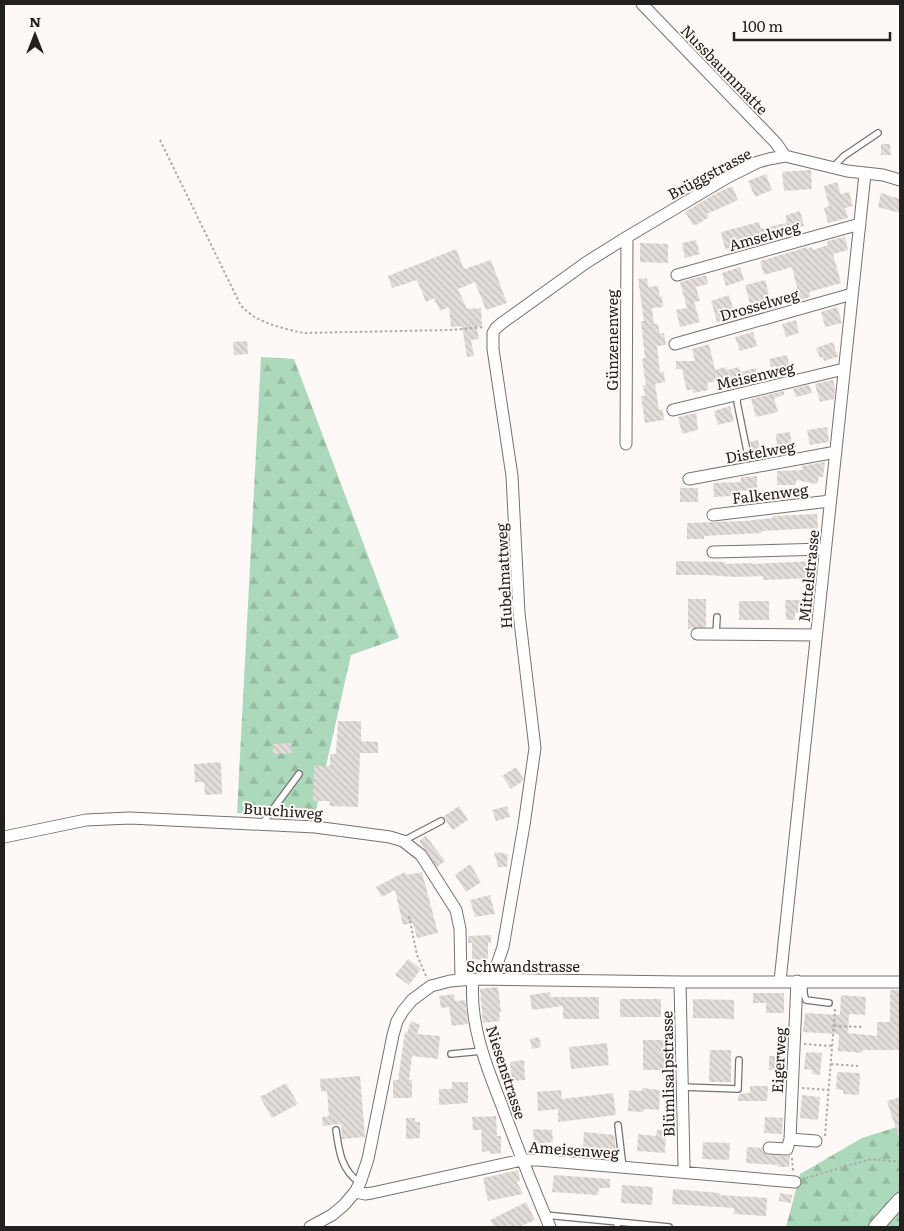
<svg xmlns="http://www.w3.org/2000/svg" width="904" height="1231" font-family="Literata,serif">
	<defs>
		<pattern id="forest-firs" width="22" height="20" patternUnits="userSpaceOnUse" patternTransform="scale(1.25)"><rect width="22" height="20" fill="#acd9bb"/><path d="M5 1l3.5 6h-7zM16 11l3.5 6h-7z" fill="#94baa0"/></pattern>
		<pattern id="building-back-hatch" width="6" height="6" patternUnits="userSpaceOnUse" patternTransform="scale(1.25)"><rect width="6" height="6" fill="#e3ddda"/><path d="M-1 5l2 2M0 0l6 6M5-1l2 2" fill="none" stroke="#c2bdbb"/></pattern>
	</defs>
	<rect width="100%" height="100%" fill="#fef9f6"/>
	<path fill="url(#forest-firs)" d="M261,357L294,359L399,638L351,655L315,815L237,813Z
		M900,1126V1227H786L800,1174L862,1138Z"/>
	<path fill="url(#building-back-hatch)" d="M881,144H890L891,155H881Z
		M811,170L812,189L784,191L782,172Z
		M766,174L772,190L755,197L748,181Z
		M837,182L841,194L849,192L853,206L845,208L848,218L828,223L824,208L829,206L824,186Z
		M732,186L738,200L707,214L709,217L696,225H693L685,212L715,194Z
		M881,193L900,199V213L878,207Z
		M800,211L804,226L763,237L764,240L725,249L721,232L759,222L761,229L785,223L787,229L786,215Z
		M845,237L848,250L833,254L841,283L809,292L810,297L800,300L792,267L764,275L760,261L807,247V249L812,247L813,250L828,245L827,241Z
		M696,240L700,254L685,258L682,243Z
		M640,243L668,244V263L640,262Z
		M456,249L464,269L491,260L507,303L486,310L475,282L458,289L467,309L481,308L482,326L477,327L479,339L471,340L474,356L467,357L462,326L451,327L449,307L440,311L434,298L426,302L417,280L392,288L388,276Z
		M740,267L744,280L726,286L722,273Z
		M706,275L708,284L696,287L700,301L694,302L700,322L680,327L676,310L687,308L680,282Z
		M647,278L648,287L658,286L660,297L662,296L663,307L652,308L654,324H658L660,334L664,333L666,345L657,346L660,372H664L665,382L655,384L659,410L663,409L664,420L645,423L641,396H645L643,385H646L642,359L645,358L641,321H644L638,279Z
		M765,280L771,302L751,307L745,285Z
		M729,295L734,311L729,313L731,319L717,322L711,301Z
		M837,307L842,323L825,327L821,312Z
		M796,320L799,333L786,337L782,324Z
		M753,332L757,346L740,351L735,337Z
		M247,341L248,354L234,355L233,342Z
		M833,342L838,357L824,361L823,357L820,358L816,348Z
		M709,344L715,370L726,367L727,370L739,367L741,372L756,368L759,377L730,385L728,378L707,383L708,390L693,393L692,389L687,391L682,369H676V361H695L692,349Z
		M787,355L790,369L777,372L776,366L771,367L769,359Z
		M833,380L835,388L834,399L820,402L815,384Z
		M809,385L812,393L796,397L793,389Z
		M784,391V395L774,398L778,412L756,417L751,399Z
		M730,406L734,421L718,425L714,411Z
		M696,413L698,430L682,434L678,417Z
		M827,427L829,442L810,445L807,430Z
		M790,432L792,446L777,448L776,434Z
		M758,440L760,450L752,451L750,442Z
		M825,462L823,477H819L817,484L796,480V485H777V471L802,470V466Z
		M757,476V490L731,491V496L714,497L713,483L741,482V477Z
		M680,488H698V502H680Z
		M817,514L818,528L762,531V533L704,536V539H687V523L743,521L773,518V516Z
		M676,561L725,562V564L751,563L752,564L815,561V578L763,580V576L735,577L706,575H676Z
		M688,599H706V627L688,629Z
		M785,600H807V612L795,613V620H786Z
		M739,601H769V620H739Z
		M338,721H361V741L378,742V753H360L358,807L329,806L330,801H313L314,765L330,766V754H336Z
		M291,743L292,753L273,754V744Z
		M221,762L222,794L205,795L204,782H195L194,764Z
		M516,767L523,778V781L511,789L502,776Z
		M459,806L468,820L453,830L443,817Z
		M507,806L510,817L496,821L492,810Z
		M426,836L445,861L437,867L419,841Z
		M494,852L508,854L507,867H498Z
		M470,864L481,882L466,892L455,875Z
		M405,872L407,875L422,872L438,933L417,938L413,923L403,925L395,890L382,897L376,887Z
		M490,895L495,914L475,917L470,900Z
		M491,935V943H488V959L472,960V943H468V936Z
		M408,959L421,969L409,985L395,975Z
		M498,987L501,1012L499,1013L500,1021L483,1023L480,989Z
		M890,990H900V1050H862V1053L838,1051L839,1034L803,1032L805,1013L840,1015L841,995L866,997L865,1015L849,1014L848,1033L877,1036V1022H890Z
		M550,992L551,997H599V1019H563V1006L532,1010L530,995Z
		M753,993H784V1013H766V1003H753Z
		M454,994L455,1001L465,1000L468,1024L452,1026L449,1007L441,1008L439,996Z
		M620,999H661V1017H620Z
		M693,999L734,1000V1019L693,1018Z
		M411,1021L420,1025L417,1034L440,1036L438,1059L412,1056L409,1080H412V1098H393V1080H398L405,1032L407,1033Z
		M539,1037L541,1047L532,1049L530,1039Z
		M643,1040H665V1070H643Z
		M607,1043L609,1065L571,1069L569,1047Z
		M710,1050H731V1082H709Z
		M806,1052L822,1053L820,1075L812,1074V1070L804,1069Z
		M769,1056H786V1070H769Z
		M524,1060L525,1080L512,1081L510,1062Z
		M837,1072L860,1073L859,1095L843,1094V1090L836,1089Z
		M360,1076L365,1137L342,1139L341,1124L323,1126L322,1117L329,1116L327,1091L321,1092L320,1079Z
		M452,1082H468V1103L439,1105V1089H452Z
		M286,1083L298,1104L272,1118L260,1097Z
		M750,1086H768L767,1101H738L739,1094L750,1093Z
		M642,1088L660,1090L659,1110L644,1109L643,1112L628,1111L629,1090L642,1091Z
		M561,1090L562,1099L613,1093L616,1115L558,1122V1109L538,1111L537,1092Z
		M802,1095L820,1097L818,1120L800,1118Z
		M900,1097V1136H898L887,1101Z
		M496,1116L497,1136H501V1153L490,1154V1151L482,1152L481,1130H473L472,1117Z
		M765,1117L783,1118L782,1134L764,1133Z
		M406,1118H415V1122H420V1138L406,1139Z
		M533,1129L552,1130L553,1142L534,1144Z
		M657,1130H666L665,1153L637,1151L638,1134L656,1136Z
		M584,1132L614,1135L616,1151L583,1148Z
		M703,1142L730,1143L729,1160L702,1159Z
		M747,1147L762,1148L763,1152L768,1155L790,1156L789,1167H778V1165L746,1163Z
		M518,1170L520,1181L517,1182L523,1194L488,1201L483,1178Z
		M554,1175L610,1179V1188H599L598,1195L552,1192Z
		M622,1185L653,1187L652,1205L621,1203Z
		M673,1189L720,1193V1195L767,1198L766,1216L734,1214V1208L672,1204Z
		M780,1193L792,1195L791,1203L779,1201Z
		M526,1202L535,1220L519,1227H495L490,1220Z"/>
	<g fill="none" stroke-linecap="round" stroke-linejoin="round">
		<defs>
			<path id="service" d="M833,167L844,156L878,133
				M738,394L737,402L747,451
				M716,634L717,617
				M262,824L299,774
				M403,841L441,821
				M804,981V994L806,1000L829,1003
				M451,1054L482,1051
				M682,1087L738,1089L739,1060
				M618,1125L623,1168
				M336,1130C339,1151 341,1170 360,1183
				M545,1215L618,1222L617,1227
				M618,1222L669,1227"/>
			<path id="minor" d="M642,4L776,143L785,156
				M677,275L860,224
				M675,344L852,294
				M673,410L844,369
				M626,444L627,237
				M689,479L836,452
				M713,515L830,501
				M713,552L825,549
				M697,634L816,635
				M4,837L86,820L130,818L315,827L390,837L403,841L421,855L456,910L460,929L461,980
				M473,979C469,1024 486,1065 502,1106C517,1147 533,1187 550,1227
				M492,979L503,947L524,825L535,748L519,613L512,476L493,349V333L496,328L502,323L587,262L627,237L728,177L758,162L769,159L785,156L847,171L883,175L900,180
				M780,981L865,174
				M680,982L684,1166
				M790,1139L816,1141
				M769,1148L787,1149L790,1139L797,981
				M355,1192L365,1194L372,1193L522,1160H538L795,1182
				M310,1227L332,1215L344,1205L355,1192L360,1183L368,1159L393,1035L397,1021L403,1011L412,1000L431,986L450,981L473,979L680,982H900"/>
			<path id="tertiary" d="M876,1227L900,1200"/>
		</defs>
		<use href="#service" stroke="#77726f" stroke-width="8"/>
		<use href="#minor" stroke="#77726f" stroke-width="13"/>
		<use href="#tertiary" stroke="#77726f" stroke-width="16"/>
		<path stroke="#aeaaa7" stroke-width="2" stroke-dasharray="2.5 2.5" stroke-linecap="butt" d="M160,140L240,304C253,322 282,328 303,333L450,330L485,327
			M409,916L417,955L426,976
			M834,1026L864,1027
			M804,1044L832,1046
			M831,1064L858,1066
			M802,1088L829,1090
			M825,1136L835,1009
			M792,1158L793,1171
			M806,1178L871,1159L900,1162"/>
		<use href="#service" stroke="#fff" stroke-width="5.5"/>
		<use href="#minor" stroke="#fff" stroke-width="11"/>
		<use href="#tertiary" stroke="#fff" stroke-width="14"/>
	</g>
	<g text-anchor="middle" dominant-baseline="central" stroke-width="4" stroke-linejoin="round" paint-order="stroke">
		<g font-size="15" fill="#23211f" stroke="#fef9f6">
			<text transform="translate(725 69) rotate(46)">Nussbaummatte</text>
			<text transform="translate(709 173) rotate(-28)">Brüggstrasse</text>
			<text transform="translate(764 235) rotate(-16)">Amselweg</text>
			<text transform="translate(759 304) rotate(-16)">Drosselweg</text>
			<text transform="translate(611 340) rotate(-90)">Günzenenweg</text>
			<text transform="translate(755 375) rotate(-13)">Meisenweg</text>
			<text transform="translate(760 451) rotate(-10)">Distelweg</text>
			<text transform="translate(770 493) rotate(-7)">Falkenweg</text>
			<text transform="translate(503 576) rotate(-93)">Hubelmattweg</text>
			<text transform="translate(808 576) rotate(-84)">Mittelstrasse</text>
			<text transform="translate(283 810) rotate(4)">Buuchiweg</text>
			<text x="523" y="965">Schwandstrasse</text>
			<text transform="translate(778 1060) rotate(-87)">Eigerweg</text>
			<text transform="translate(507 1072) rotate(72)">Niesenstrasse</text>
			<text transform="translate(667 1074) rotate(-91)">Blümlisalpstrasse</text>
			<text transform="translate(574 1149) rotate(4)">Ameisenweg</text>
		</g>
	</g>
	<rect width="904" height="1231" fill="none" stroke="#23211f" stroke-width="10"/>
	<g transform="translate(35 35)" stroke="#fef9f6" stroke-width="4" paint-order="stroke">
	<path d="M0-4L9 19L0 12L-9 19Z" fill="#23211f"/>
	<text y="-8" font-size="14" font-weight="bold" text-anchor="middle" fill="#23211f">N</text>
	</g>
	<path d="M734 32v8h156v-8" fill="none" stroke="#23211f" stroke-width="2.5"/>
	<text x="742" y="32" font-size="15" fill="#23211f" stroke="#fef9f6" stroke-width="4" paint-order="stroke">100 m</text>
</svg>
